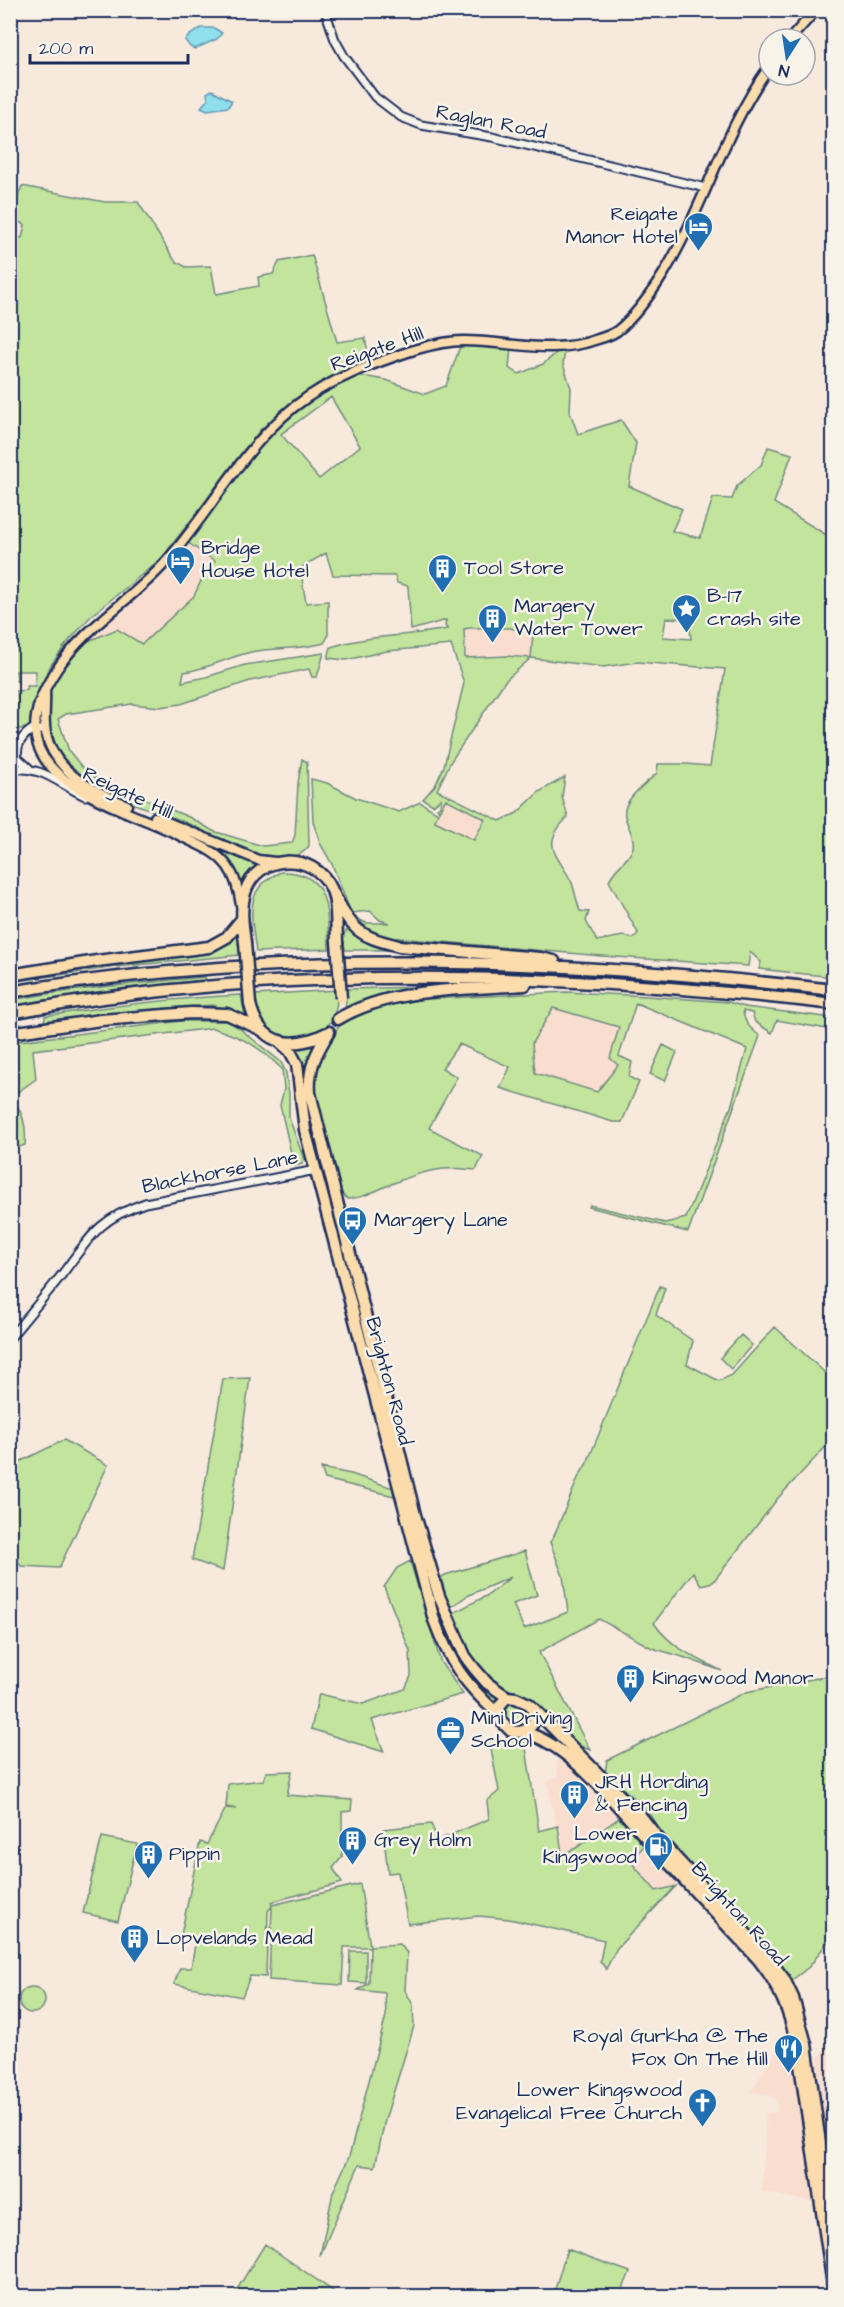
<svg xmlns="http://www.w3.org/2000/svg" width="844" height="2307" font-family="'Architects Daughter',sans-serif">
	<rect width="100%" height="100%" fill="#f8e9dd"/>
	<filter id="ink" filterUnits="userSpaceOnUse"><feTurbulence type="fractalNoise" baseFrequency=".0167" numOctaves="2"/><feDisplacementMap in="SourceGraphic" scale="12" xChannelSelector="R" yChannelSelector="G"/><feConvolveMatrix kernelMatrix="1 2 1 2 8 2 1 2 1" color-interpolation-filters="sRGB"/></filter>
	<g filter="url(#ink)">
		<path fill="#f9ded0" d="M184,540L215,561L206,570L194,596L142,644L117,629L86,642L83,639Z
			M510,628L533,633L531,658L507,656L465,658L464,629Z
			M445,799L485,819L474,841L434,821Z
			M552,1008L619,1027L610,1058L619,1065L598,1092L535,1073L532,1043Z
			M557,1755L594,1787L619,1818L576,1848L562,1854L547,1782L557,1777Z
			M644,1846L682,1885L656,1891L630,1861Z
			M833,2039V2167L826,2168L817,2203L762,2192L766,2113L778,2112L776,2097L751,2092L781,2043H789L793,2063L812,2065Z"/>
		<path fill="#c3e49d" stroke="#6f8a7e" stroke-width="1.5" fill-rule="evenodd" d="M22,186L105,202H138L175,261L186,267L211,266L216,294L259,286L258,277L273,274L279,262L312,255L337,342L365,338L369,357L316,385L261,429L161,559L91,616L67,643L51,665L39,689L31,727L15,730L11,727L10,692L27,690V686H35L36,671H16L18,682L14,679H11L10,237L22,238L25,225L16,220L18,196Z
			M462,341L511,348L509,368L519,374L543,364L561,349L565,351L563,364L571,388L570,412L578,434L621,420L636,443L629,486L682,509L672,531L700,538L713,498L732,499L737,486L761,465L768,447L792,454L774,503L833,539V977L759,969L761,962L750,952L748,966L602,956L387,937L370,930L356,918L366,923H389L380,920L370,911L351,913L332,864L321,845L313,822L311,779L327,783L356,798L399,812L420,802L438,813L435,821L474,840L485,819L446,799L439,811L437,808L440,806L441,799L433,805L423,799L436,784L444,766L464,683L451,645L387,651L346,660L328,658L331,647C368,635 409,636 448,629L445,626L446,620L411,630L408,586L397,583L395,576L333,575L326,553L295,571L301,573L306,603L328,601V636L324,643C301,650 275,647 251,652C228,657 208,669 184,672L182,682L206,677L245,665L324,653L317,677H312L309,669L250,681L181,704L160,707L132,704L66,714L58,719L69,751L81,766L97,779L191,818L213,831L263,846L292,843L295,835L298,783L302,759L307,762L309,846C299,860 278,860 263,857C234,850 207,831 180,820C149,808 115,800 87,782C63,767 51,741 48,713C47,708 45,701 46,695C50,673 68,655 83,639L86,642L117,629L142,644L194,596L206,570L215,561L184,540L212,499L295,407L350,374L386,380L425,394L446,386ZM331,397L360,446L319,479L281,434ZM666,618L689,619L691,639L663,637ZM470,628H510L533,633L531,658L507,656L465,658L464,629ZM531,658L603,667L637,662L725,669L710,766L686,764H658L657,773C648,782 621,800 625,816C627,827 635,835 633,847C630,861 613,868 609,881L638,933L634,938L623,936L597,941L586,921L589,912L580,911C577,902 575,892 572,883C559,855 538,846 568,817L562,797L565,777L539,792L517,813L500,821L437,790L451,761L505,681Z
			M209,843L260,864L261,866L243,890C234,868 228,858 208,845Z
			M281,872C331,871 327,912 329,949L256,952C252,918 242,888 281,872Z
			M348,928L366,941L390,950H345L343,936Z
			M240,934V955L116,967L11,982V979L215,949Z
			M205,977L206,980L119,989L11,1006V1000C75,989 140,983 205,977Z
			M458,986C421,990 377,989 345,1010L347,989Z
			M337,990C339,1029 322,1033 288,1040C265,1029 258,1021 255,995Z
			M566,992L647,996L728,1002L745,1007L833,1018V1030L777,1020L772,1033L755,1022L752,1013L743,1011C744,1023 751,1029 760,1036L688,1232L589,1207L590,1205L665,1223L686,1218L731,1107L747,1049L636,1003L619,1056L632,1062L629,1077L639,1082L622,1122H613L500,1088L510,1067L459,1044L442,1068L457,1077L429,1128L483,1156L476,1170C442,1165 420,1172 389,1185C375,1191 363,1198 348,1199L337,1190L312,1092L314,1066L330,1037L344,1021L356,1014L383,1005L426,999ZM553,1008L619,1027L610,1058L618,1065L597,1092L535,1073L532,1043Z
			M241,995L245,1016L213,1005L132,1011L44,1023L45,1016C110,1006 175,998 241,995Z
			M182,1021H230L281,1062L286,1073L289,1094V1118L304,1159L302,1164L294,1166L280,1105L284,1089L282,1069C257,1045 246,1039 213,1028L33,1050L36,1079L11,1097C23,1112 27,1126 25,1145L11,1150V1042Z
			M317,1043L306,1069L305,1087L451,1633L501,1697L495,1706L476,1689L443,1638L366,1354L289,1047Z
			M663,1045L677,1052L665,1081L650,1074Z
			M660,1286L665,1288L656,1315L693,1341L687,1364L719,1381L732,1375L775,1327L833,1380V1439L778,1498L713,1582L701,1585L693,1572L654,1623C671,1648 696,1658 722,1671L680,1656L652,1648L599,1619L539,1652L590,1750C569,1744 558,1722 542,1707C531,1697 514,1692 500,1686C476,1675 461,1637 453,1613L488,1595L511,1577L467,1596L448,1609L440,1578L445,1575L525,1551L537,1595L513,1604L524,1629L568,1612L563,1576L550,1542L553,1538L578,1478L587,1463Z
			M741,1335L752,1345L731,1369L720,1358Z
			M250,1378L223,1571L192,1560L223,1379Z
			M64,1440L108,1465L59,1568L21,1566L11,1549V1466Z
			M321,1468L351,1474L393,1488L394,1496L325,1479Z
			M410,1561L441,1663L463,1694L372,1720L384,1752L311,1729L319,1694L363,1704L405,1689L411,1676L410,1651L384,1587L397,1568Z
			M833,1675V1934L810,1966L791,1981L757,1939L659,1829L643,1805L605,1774L607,1760L746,1692Z
			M509,1700L525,1705L532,1717L524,1728C513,1726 509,1724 503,1714L505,1703Z
			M489,1739L525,1742L539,1831L558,1826L562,1854L576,1848L619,1818L644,1846L630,1861L656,1891L676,1886L617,1948L606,1969L600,1961L604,1940L509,1919L479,1916L408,1924L398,1872L388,1873L383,1829L431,1824L438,1840L489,1819L487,1801L499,1791Z
			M292,1771L287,1795L352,1800L351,1811L342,1812V1857L333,1868L342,1883L271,1902L272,1905L360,1884L370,1946L400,1944L407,1953L405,1990L413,2005L414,2026L385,2120L375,2167L359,2165L320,2256L333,2192L349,2157L386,2016L385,1993L358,1990L369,1983L370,1947H344L342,1985L269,1980L272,1906L268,1911L266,1977L250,1976L242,1997L174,1984L180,1968H191L196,1939L181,1935L200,1842L207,1844L226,1808L237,1809L226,1807L228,1784L264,1780L266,1772Z
			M102,1837L137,1844L118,1921L83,1913Z
			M350,1951H366V1983L349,1982Z
			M19 2000a13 13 0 1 1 26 0a13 13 0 1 1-26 0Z
			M265,2244L340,2296H233Z
			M567,2249L630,2272L620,2296H553Z"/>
		<path fill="#90dfec" stroke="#6199b3" stroke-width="1.5" d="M201,28H214L222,33L217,39L195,49L190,47L185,40L190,35Z
			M212,90L232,101L228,107L207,110L201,107L208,99L207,93Z"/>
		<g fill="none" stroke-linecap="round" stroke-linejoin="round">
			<defs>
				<path id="minor" d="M325,10L335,40L344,56L375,97L401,117L421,125L492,137L706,188
					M10,731L17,748
					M29,768L18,758C15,745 22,736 33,729L40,730
					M10,769C44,766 57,783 85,796
					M10,1338C27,1317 44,1297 60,1277C90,1238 96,1220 145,1203L316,1170"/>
				<path id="major" d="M790,39L816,10
					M45,691C46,705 43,719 46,733C54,773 94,791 127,805
					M155,817L258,860L275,862
					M241,905C239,892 236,878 228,867C215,849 195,844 177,834C135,813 45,790 36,738C32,712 43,690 57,669C85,627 131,600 164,564C210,513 240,451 294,407C329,379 374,363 417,349C431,345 448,341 463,341C511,341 551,356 598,339C605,337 611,335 617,331C636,316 651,294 664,273C704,207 724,130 769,67"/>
				<path id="highway" d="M333,893C353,930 357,936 399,946L540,958L554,961
					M245,943C243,927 240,909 245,893C256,853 314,851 331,888C338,903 336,926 337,942
					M10,975L97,961L209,947L227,937L242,919
					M10,992C283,947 560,959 834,990
					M250,1004C260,1047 293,1050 327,1033
					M10,1013C283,963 560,972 834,1004
					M338,1019C391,987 465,990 525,985
					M329,1032C316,1053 308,1068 310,1093L415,1515L439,1596L465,1656L474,1668L487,1683L507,1697
					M10,1033L101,1020L191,1013L227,1014L262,1030
					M280,1042L290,1051L297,1064L305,1130L434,1620C450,1663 464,1683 498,1714
					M532,1707C540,1723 527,1735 511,1731L499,1719L500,1705L507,1697L516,1698L529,1704L643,1819L661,1842L766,1955L784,1979L793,1998L806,2044L834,2242
					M523,1732C573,1744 624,1815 659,1852C692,1889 726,1924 759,1960C780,1986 790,2013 797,2045L834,2292"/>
			</defs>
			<use href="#minor" stroke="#1b2f5e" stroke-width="11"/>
			<use href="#major" stroke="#1b2f5e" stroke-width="13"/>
			<use href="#highway" stroke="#1b2f5e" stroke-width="15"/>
			<use href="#minor" stroke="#f7f3e8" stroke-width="7"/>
			<use href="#major" stroke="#fcdcac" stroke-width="8"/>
			<use href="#highway" stroke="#fcdcac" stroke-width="10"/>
			<defs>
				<path id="highway-bridge" d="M337,942L341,998
					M245,943L250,1004"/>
			</defs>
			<use href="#highway-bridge" stroke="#1b2f5e" stroke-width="15" stroke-linecap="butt"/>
			<use href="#highway-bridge" stroke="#fcdcac" stroke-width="10"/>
		</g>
	</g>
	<defs>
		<symbol id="hotel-pin" viewBox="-11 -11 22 30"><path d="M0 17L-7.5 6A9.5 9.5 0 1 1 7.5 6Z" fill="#1f6fb2" stroke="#f7f3e8"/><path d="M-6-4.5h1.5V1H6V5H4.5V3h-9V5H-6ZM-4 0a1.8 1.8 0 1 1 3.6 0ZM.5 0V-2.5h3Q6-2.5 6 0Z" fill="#fff"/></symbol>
		<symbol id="building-pin" viewBox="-11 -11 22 30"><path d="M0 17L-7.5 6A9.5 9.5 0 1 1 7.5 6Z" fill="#1f6fb2" stroke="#f7f3e8"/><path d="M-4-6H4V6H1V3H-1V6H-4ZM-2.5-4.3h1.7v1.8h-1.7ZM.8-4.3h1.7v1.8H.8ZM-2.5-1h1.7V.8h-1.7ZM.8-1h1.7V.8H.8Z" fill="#fff"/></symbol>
		<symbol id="sight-pin" viewBox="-11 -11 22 30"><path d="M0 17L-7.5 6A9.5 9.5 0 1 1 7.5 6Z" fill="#1f6fb2" stroke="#f7f3e8"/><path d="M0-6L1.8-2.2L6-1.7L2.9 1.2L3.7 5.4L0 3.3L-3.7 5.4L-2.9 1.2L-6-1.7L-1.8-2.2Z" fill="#fff"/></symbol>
		<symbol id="bus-pin" viewBox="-11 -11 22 30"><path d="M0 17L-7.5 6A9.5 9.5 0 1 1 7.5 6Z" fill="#1f6fb2" stroke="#f7f3e8"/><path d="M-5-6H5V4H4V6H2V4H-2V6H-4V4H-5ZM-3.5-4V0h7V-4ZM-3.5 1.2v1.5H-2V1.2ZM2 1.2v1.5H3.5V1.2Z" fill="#fff"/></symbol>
		<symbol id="office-pin" viewBox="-11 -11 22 30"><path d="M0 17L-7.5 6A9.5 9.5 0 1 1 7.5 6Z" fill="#1f6fb2" stroke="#f7f3e8"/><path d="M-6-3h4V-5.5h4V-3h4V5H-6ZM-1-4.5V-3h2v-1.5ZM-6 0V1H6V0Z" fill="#fff"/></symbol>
		<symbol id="fuel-pin" viewBox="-11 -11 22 30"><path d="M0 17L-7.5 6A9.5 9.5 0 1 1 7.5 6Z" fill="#1f6fb2" stroke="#f7f3e8"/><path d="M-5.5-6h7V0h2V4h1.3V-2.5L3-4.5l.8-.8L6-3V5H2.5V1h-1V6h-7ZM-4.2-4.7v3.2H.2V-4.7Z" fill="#fff"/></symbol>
		<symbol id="restaurant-pin" viewBox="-11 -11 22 30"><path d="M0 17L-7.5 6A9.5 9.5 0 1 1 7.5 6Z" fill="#1f6fb2" stroke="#f7f3e8"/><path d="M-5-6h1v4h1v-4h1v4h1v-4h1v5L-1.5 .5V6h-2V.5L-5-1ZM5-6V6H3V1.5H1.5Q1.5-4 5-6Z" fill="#fff"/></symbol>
		<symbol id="church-pin" viewBox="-11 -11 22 30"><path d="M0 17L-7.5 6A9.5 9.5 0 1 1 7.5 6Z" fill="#1f6fb2" stroke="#f7f3e8"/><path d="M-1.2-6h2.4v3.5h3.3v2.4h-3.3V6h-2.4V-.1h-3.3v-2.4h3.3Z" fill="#fff"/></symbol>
	</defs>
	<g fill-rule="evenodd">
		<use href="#hotel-pin" x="682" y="210" width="33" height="45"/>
		<use href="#hotel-pin" x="164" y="544" width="33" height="45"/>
		<use href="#building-pin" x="426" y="552" width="33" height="45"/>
		<use href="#sight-pin" x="670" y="592" width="33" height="45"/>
		<use href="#building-pin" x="476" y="602" width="33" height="45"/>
		<use href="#bus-pin" x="336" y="1204" width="33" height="45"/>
		<use href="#building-pin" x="614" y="1662" width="33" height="45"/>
		<use href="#office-pin" x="434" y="1714" width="33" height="45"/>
		<use href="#building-pin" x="558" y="1778" width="33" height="45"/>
		<use href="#building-pin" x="336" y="1824" width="33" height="45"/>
		<use href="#fuel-pin" x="642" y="1830" width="33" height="45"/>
		<use href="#building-pin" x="132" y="1838" width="33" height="45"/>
		<use href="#building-pin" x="118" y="1922" width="33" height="45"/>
		<use href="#restaurant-pin" x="772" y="2032" width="33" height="45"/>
		<use href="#church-pin" x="686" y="2086" width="33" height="45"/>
	</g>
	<g text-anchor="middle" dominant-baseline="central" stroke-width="5" stroke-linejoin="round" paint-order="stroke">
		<g font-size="20" fill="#1b2f5e" stroke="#f7f3e8">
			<text transform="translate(491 122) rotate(11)">Raglan Road</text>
			<text transform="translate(377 349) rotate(-20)">Reigate Hill</text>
			<text transform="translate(128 793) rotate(25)">Reigate Hill</text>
			<text transform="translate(220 1172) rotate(-11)">Blackhorse Lane</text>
			<text transform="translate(389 1381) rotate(75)">Brighton Road</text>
			<text transform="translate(739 1914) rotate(48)">Brighton Road</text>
		</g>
		<g font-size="20" fill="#1b2f5e" stroke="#f7f3e8" text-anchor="start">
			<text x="678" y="214" text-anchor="end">Reigate<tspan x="678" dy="23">Manor Hotel</tspan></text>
			<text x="201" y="548">Bridge<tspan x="201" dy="23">House Hotel</tspan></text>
			<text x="464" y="568">Tool Store</text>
			<text x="707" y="596">B-17<tspan x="707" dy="23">crash site</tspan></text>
			<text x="514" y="606">Margery<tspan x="514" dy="23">Water Tower</tspan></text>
			<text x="374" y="1220">Margery Lane</text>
			<text x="652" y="1678">Kingswood Manor</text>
			<text x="471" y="1718">Mini Driving<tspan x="471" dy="23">School</tspan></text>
			<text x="595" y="1782">JRH Hording<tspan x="595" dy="23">&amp; Fencing</tspan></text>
			<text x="637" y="1834" text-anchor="end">Lower<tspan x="637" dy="23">Kingswood</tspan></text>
			<text x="374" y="1840">Grey Holm</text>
			<text x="169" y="1854">Pippin</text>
			<text x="156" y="1938">Lopvelands Mead</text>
			<text x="768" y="2036" text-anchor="end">Royal Gurkha @ The<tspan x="768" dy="23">Fox On The Hill</tspan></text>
			<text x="682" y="2090" text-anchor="end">Lower Kingswood<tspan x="682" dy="23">Evangelical Free Church</tspan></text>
		</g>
	</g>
	<rect width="844" height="2307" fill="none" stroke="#f7f3e8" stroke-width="36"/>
	<rect x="18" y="18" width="808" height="2271" fill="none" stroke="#1b2f5e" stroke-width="2" filter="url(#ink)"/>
	<g transform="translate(787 57) rotate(192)"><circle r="28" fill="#f7f3e8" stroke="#9fa5b1" stroke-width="1.5"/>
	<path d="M0-4.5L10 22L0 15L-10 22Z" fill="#1f6fb2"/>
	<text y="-9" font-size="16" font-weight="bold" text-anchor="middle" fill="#1b2f5e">N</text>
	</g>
	<path d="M30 54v9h158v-9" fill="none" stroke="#1b2f5e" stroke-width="3"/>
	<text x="39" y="54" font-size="18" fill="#1b2f5e" stroke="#f7f3e8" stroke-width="4.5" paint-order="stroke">200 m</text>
</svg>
